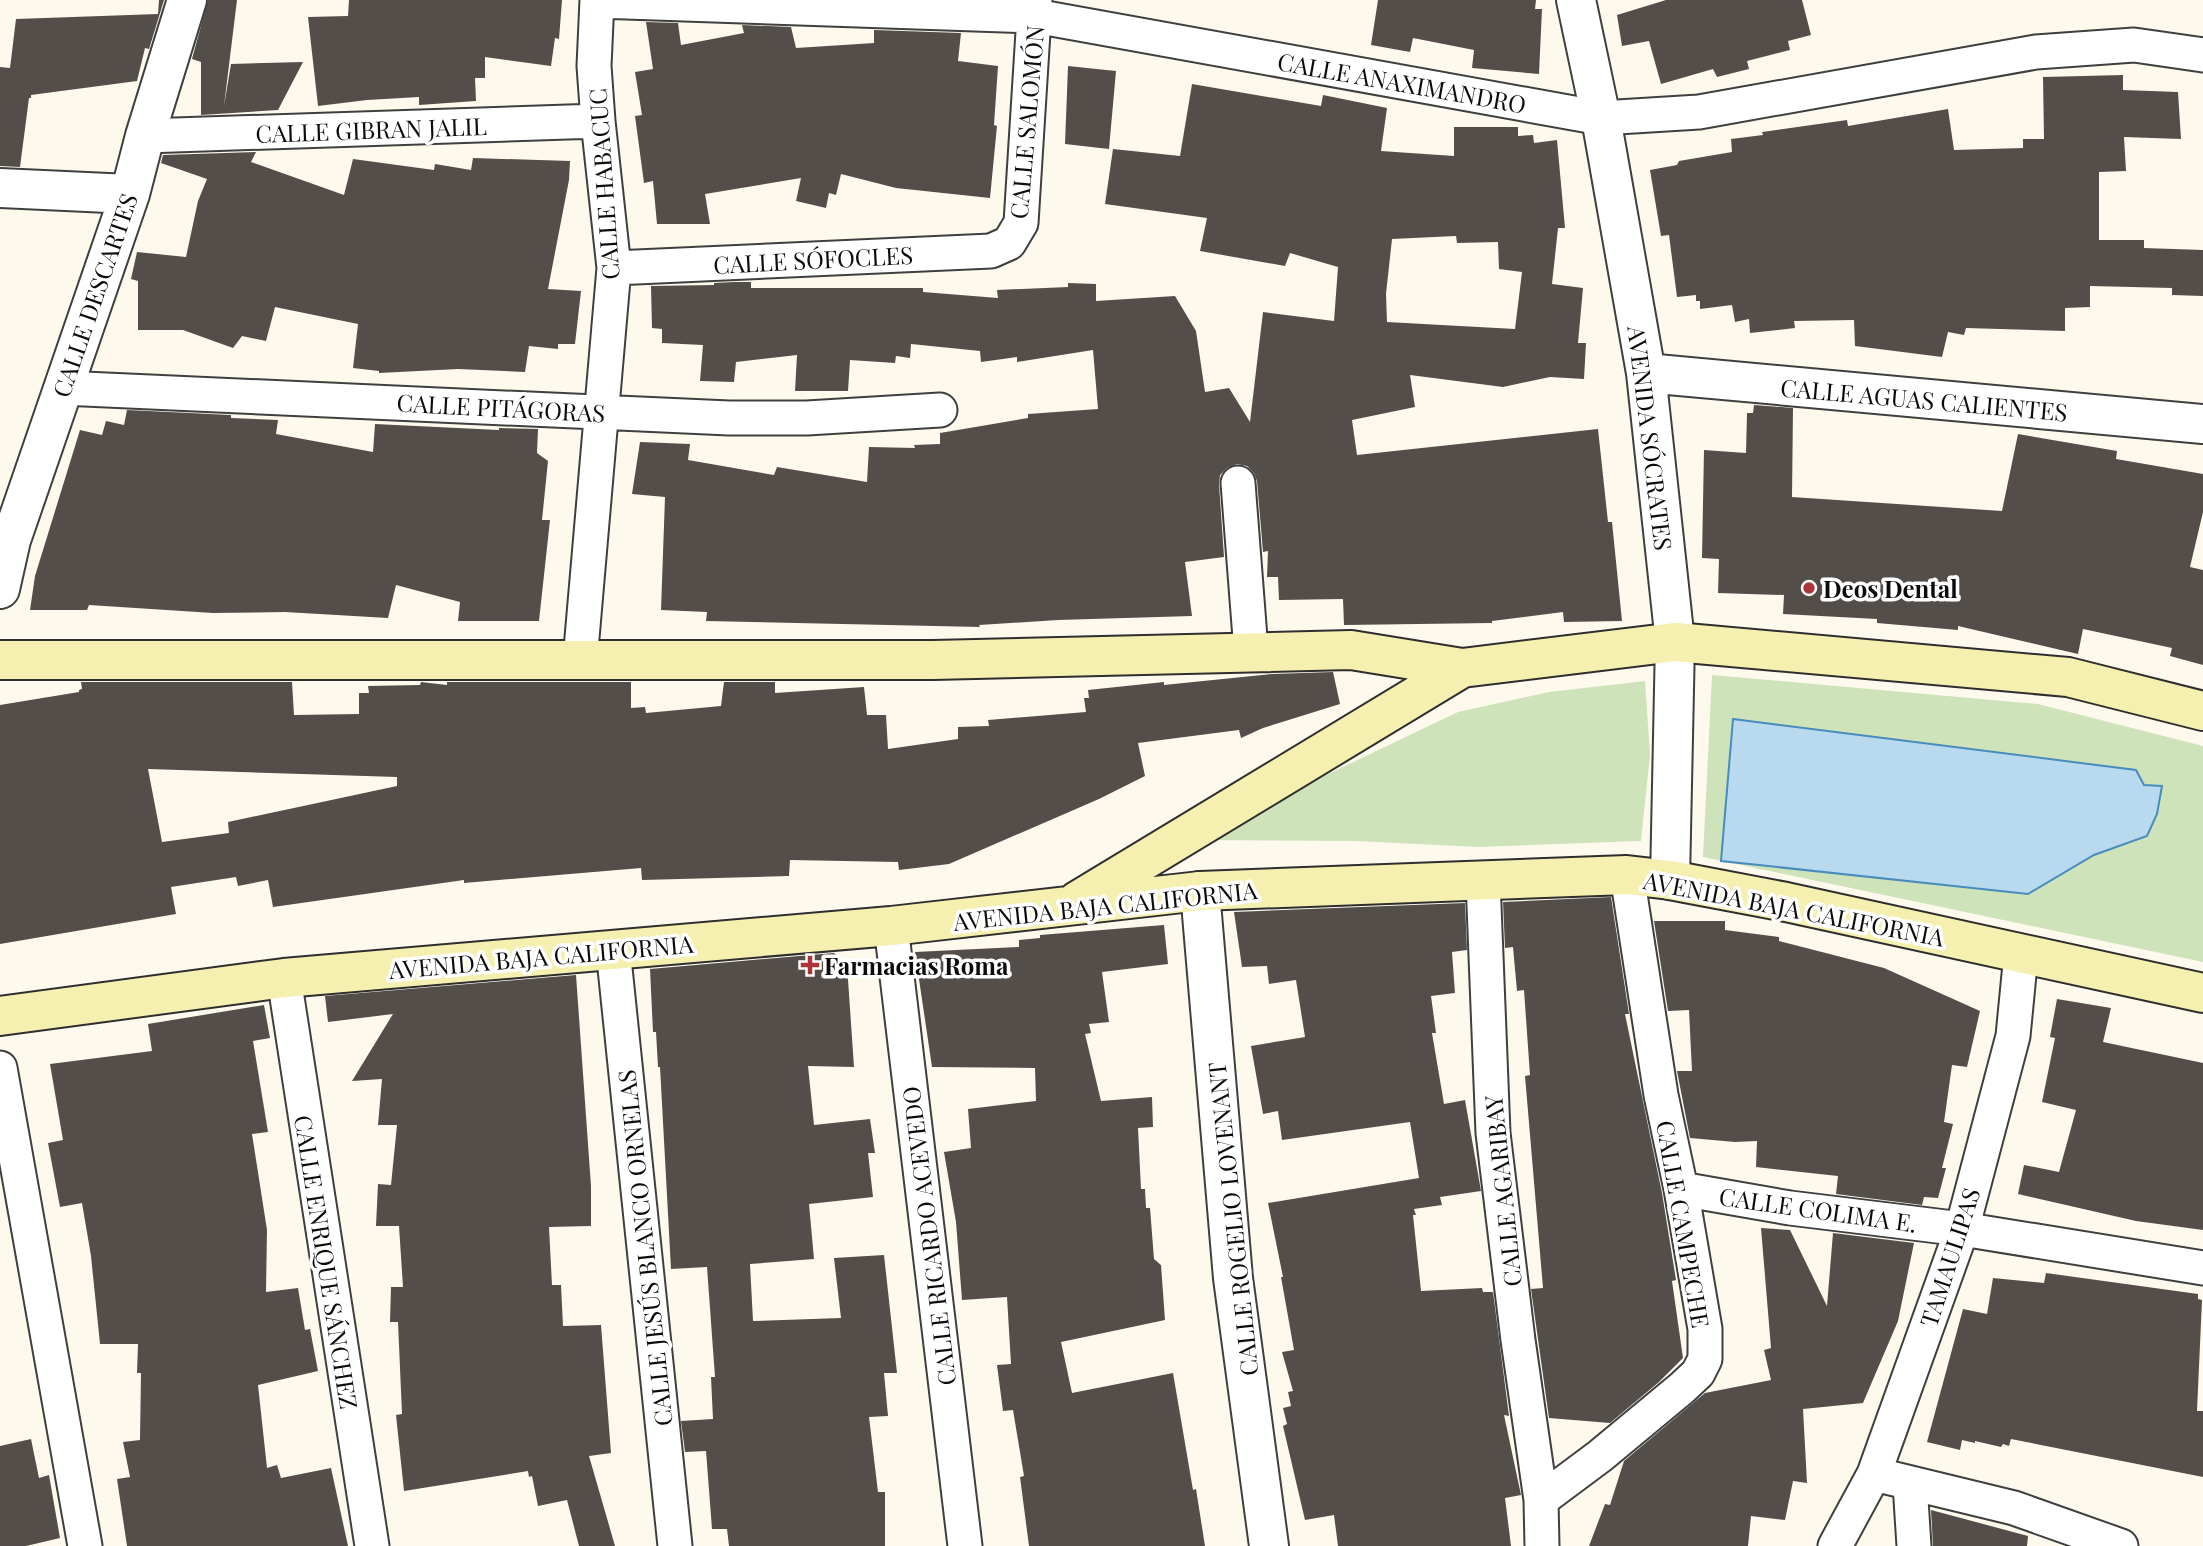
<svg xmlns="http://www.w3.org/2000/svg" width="2203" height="1546" font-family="'Playfair Display',serif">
	<rect width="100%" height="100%" fill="#fdfaed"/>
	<path fill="#cfe3bb" d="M1712,675L2038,704L2203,746V962L1703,857Z
		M1645,681L1650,755L1641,841L1478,847L1356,841L1190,840L1458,712L1549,692Z"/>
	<path fill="#b8d9ee" stroke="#478cbd" stroke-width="2" d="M1733,719L2136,770L2144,785L2162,786L2157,814L2147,836L2094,855L2028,894L1721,861Z"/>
	<path fill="#534e4a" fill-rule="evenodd" d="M159,0H164L149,49L145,48L137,81L31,95V98H29L20,167L0,166V67L10,68L16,19L158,14Z
		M208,0H237L224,106L231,64L303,62L278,110L201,115V62L192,59Z
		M349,0H562L559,39L555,38L551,66L485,57V78H475L476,101L419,105V97L367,100L318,106L308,17L348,16Z
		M1378,0H1536L1535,9H1542L1539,74L1472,68L1474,50L1413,38L1410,52L1371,45Z
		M1666,0H1802L1811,35L1788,41L1790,50L1747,61L1749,69L1717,77L1713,69L1661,84L1649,41L1622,46L1617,15Z
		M646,22L678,23L681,45L744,33L742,25L791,27L796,48L874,43V30L961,33L958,61L998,66L994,125L997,126L990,198L896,188L841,174L836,195L829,193L826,208L796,201L801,178L705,194L710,224H657L653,181L644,183L635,116L642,115L635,72L653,69Z
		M1068,66L1116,71L1109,149L1065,144Z
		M2123,75V90L2178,92L2181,139L2124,137L2126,171L2099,172V240H2144V248L2203,250V296L2172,295V288L2090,286V307L2065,308V331L1966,328L1964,335L1948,332L1942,357L1855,346L1854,320L1794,321L1795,328L1750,333L1749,319L1735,322L1732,305L1700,309V301H1696V295L1677,297L1669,235L1661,236L1650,170L1677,165L1679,161L1732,152L1731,139L1763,135L1762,132L1847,120L1848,126L1948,109L1954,150L2023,148V139H2044L2043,77Z
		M1192,84L1321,106L1323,95L1387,108L1381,151L1454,156V127H1518V136L1533,135L1534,143L1557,140L1565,228H1558L1552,284L1583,288L1578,343H1586L1584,379L1550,377L1503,387L1410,375L1415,407L1352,420L1357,455L1598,429L1608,522H1612L1622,621L1564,622L1563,612L1492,621V623L1344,625L1343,599L1279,600L1278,577H1267L1268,551L1263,552L1257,481L1254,473L1247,466L1237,464L1227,468L1220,475L1219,484L1224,557L1185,562L1192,616L1058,620L979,625L980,627L706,621L707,612L661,610L665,497L632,494L640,442L690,444L688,460L774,475L777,467L867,482L869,447L915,448L914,445L940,444V433L1028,418V414L1098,409L1093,350L1017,362V357L981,362L980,351L911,344L910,358L896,356L895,363L850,360L848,391H795L797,355L736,362L734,382L700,381L703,345L662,343V329L652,328L651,286L714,285V283L734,282H751V288H923V292L998,298L997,290L1068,287V283L1096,284V301L1175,296L1196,331L1205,392L1229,388L1250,422L1263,312L1334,321L1338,267L1290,253L1285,266L1200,251L1207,218L1105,204L1113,149L1180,156ZM1456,236L1457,243L1498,242L1499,269L1522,272L1515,329L1387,322L1386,294L1392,239Z
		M256,152L251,162L344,195L353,159L434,170L435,164L471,170L473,158L570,161L569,180L548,289L581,291L575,344H558V349L529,346L525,372L458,369L379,373V371L353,368L358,324L275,307L266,341L242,336L233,348L183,330H138V281L131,279L137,252L186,257L198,201L207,179L161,163L163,155Z
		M1754,405L1793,408L1792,497L2002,511L2018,434L2117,451L2116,459L2203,474V512L2190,567L2203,570V665L2170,656L2172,648L2083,629L2078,654L1958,626V630L1877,623V619L1783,614L1784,595L1718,593L1719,559L1702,558L1704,450L1746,453L1747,413H1753Z
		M127,410L231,415V418L278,420L276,434L373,452L375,424L499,430V428L538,429L537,453L548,461L542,520H550L539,621H458L460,602L396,585L388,618L285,612L213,613L89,605L87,610H30L35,576L80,430L102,435L106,421L124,425Z
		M1333,672L1340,704L1263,728L1241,738L1239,730L1138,743L1145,776L1099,799L949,864L899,870L898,862L790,860L789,876L642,880L641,868L464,883V880L273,907L268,880L238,886L236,877L171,887L176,914L0,944V705L79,692V690L82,689L81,682H292L294,715L359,714V693H369L368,686L420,685L421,682L447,685V682H631V708L645,707L646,713L721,706L724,682H775V693L864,687L867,715H886L888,749L958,739V727L989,726L988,720L1086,712L1084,698H1089L1088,690L1164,682V685L1272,674ZM148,769L397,777V786L228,822L229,833L162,842Z
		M1611,897L1629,1014H1625L1662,1193L1676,1280L1672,1281L1683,1358L1659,1382L1610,1423L1549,1418L1531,1289L1543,1288L1525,1076L1530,1075L1524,990L1517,991L1513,947L1505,948L1503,902Z
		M1465,903L1467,950L1452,952L1455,993L1431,996L1436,1033H1432L1444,1104L1465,1100L1481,1191L1440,1197L1442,1205L1414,1209L1416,1215H1413L1421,1291L1482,1288L1483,1292H1493L1509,1416L1504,1415L1521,1495L1505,1498L1511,1546H1338L1334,1515L1305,1520L1283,1426L1287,1424L1283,1408L1291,1406L1288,1392L1293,1391L1282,1352L1294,1350L1281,1277H1283L1268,1203L1419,1178L1410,1122L1282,1140L1278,1111L1263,1114L1251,1046L1305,1037L1296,980L1269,984L1267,966L1242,967L1234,912Z
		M1654,921H1725V930L1779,937V941L1884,968L1980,1011L1967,1067L1952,1065L1944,1122L1953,1124L1942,1168H1946L1938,1198L1924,1197L1922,1205L1836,1194L1838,1176L1756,1167L1757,1141L1735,1142L1690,1138L1677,1071H1692L1689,1010L1668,1011Z
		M1164,925L1168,964L1102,972L1109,1022L1089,1024L1091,1033L1085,1034L1101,1101L1152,1097L1153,1127L1138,1128L1141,1189H1145L1146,1208H1150L1154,1259L1161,1265L1165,1320L1061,1342L1072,1393L1173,1373L1193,1490L1196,1489L1205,1546H1029L1020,1477L1024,1476L1013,1410L1003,1411L997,1365L1011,1364L1007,1297L962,1300L956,1222L944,1152L971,1148L968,1109L1036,1101L1035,1068L932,1067L915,952L1019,947V940L1040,938V935Z
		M834,953L847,965L854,1067L808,1066L814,1125L870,1119L875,1153H868L873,1197L809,1204L814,1259L750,1264L753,1321L841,1318L834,1258L884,1255L897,1373H884L888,1416L869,1417L878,1492H885V1546H729L727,1529H712L706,1451L685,1452L681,1421L713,1419L711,1377H715L707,1267L671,1269L660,1067H658L656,1032H653L650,969Z
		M576,975L591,1186V1226L549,1227L552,1285H561L563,1326L601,1325L611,1453L589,1456L615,1546H579L567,1500L538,1506L532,1476L529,1477L528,1471L404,1491L396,1415L402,1414L398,1322H390L391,1287H403L399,1226H376L378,1184L391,1185L397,1125H378L382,1079L352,1081L393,1014L328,1022L325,996Z
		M2057,999L2111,1008L2103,1042L2203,1063V1230L2136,1221L2018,1194L2024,1165L2059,1172L2076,1110L2042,1102L2055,1038L2050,1037Z
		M264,1005L270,1038L253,1041L268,1132L252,1134L267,1230L266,1292L298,1288L305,1330L310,1329L318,1371L258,1385L267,1468L277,1465L281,1478L331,1468L348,1546H127L117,1479L130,1477L123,1442L140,1440L141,1373H137L138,1344H100L91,1256L82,1203L60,1207L48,1143L63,1140L50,1064L152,1051L148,1024Z
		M1761,1228L1790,1230L1827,1306L1833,1233L1914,1243L1898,1321L1863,1403L1803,1409L1807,1483L1793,1481L1785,1520L1751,1516L1748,1546H1589L1605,1504L1610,1505L1624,1461L1705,1393L1771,1380L1764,1350L1771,1348Z
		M2046,1273L2198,1294V1299L2202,1300L2197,1411H2203V1477L2011,1439L2009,1446L2003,1444L2001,1447L1975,1441V1443L1962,1440L1960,1450L1927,1442L1963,1309L1987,1314L1993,1278L2044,1283Z
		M31,1439L39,1478L49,1475L60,1538L26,1546H0V1446Z
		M1931,1510L2028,1536L2027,1546H1933Z"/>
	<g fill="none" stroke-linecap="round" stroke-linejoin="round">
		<defs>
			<path id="minor" d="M597,1L1035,16L1601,118L1699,112L2036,52L2134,45L2203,55
				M145,136L598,121
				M614,268L991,251L1009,243L1021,223L1035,0
				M62,388L729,418H807L940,410
				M1238,483L1251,651
				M580,661L614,268L598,121L594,66L597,0
				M1483,880L1493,1133L1518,1340L1541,1500L1542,1546
				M891,926L965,1546
				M613,949L675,1546
				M284,978L372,1546
				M0,1068L85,1546
				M1681,1189L1790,1208L1962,1229L2203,1268
				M1874,1474L2014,1508L2121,1546
				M1910,1484L1914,1546
				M1541,1500L1600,1456L1682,1388L1698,1373L1705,1359V1329L1681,1189L1661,1095L1627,875
				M1835,1546L1874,1474L1962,1229L2013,1036L2021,954"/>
			<path id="tertiary" d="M1576,0L1601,118L1646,373L1675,642L1670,880
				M0,188L130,194
				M1646,373L2203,424
				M0,589L11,540L130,194L145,136L187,0
				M1200,891L1233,1278L1269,1546"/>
			<path id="secondary" d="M0,660H933L1351,650L1462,668L1675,642L2068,677L2203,711
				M1077,901L1462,668
				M0,1016L284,978L891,926L1200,891L1627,875L1670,880L1786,902L2203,993"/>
		</defs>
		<use href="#minor" stroke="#3f3f3f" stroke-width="37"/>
		<use href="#tertiary" stroke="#3f3f3f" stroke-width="42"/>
		<use href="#secondary" stroke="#2e2e2e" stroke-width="42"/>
		<use href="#minor" stroke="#fff" stroke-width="33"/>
		<use href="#tertiary" stroke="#fff" stroke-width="38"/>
		<use href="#secondary" stroke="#f5efb0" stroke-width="38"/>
	</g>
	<g fill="#ab3539" stroke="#fff" stroke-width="2.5">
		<circle cx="1809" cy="588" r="7"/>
		<path d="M806.5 954.5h7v7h7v7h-7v7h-7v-7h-7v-7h7z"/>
	</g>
	<g text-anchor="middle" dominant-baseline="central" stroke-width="7" stroke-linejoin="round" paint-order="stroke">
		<g font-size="24" fill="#0c0c0c" stroke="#fff">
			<text transform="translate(1402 82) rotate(10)">CALLE ANAXIMANDRO</text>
			<text transform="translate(1026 122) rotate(-85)">CALLE SALOMÓN</text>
			<text transform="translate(371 129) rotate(-2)">CALLE GIBRAN JALIL</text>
			<text transform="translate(603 184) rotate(-94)">CALLE HABACUC</text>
			<text transform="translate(813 259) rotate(-3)">CALLE SÓFOCLES</text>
			<text transform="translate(94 295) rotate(-71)">CALLE DESCARTES</text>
			<text transform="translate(1924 399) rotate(5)">CALLE AGUAS CALIENTES</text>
			<text transform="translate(501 407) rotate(3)">CALLE PITÁGORAS</text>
			<text transform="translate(1651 438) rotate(83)">AVENIDA SÓCRATES</text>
			<text transform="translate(1105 905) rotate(-6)">AVENIDA BAJA CALIFORNIA</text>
			<text transform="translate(1794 908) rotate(11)">AVENIDA BAJA CALIFORNIA</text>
			<text transform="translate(541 956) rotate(-5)">AVENIDA BAJA CALIFORNIA</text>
			<text transform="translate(1502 1191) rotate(-96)">CALLE AGARIBAY</text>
			<text transform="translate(1818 1209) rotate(8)">CALLE COLIMA E.</text>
			<text transform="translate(1232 1219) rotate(-96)">CALLE ROGELIO LOVENANT</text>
			<text transform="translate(1684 1224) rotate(80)">CALLE CAMPECHE</text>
			<text transform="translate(928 1236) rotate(-97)">CALLE RICARDO ACEVEDO</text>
			<text transform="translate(644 1248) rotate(-96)">CALLE JESÚS BLANCO ORNELAS</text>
			<text transform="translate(1949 1257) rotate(-72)">TAMAULIPAS</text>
			<text transform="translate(327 1262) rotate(81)">CALLE ENRIQUE SÁNCHEZ</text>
		</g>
		<g font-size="24" font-weight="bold" fill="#0c0c0c" stroke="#fff" text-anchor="start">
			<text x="1823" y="588">Deos Dental</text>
			<text x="824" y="965">Farmacias Roma</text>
		</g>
	</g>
</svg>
